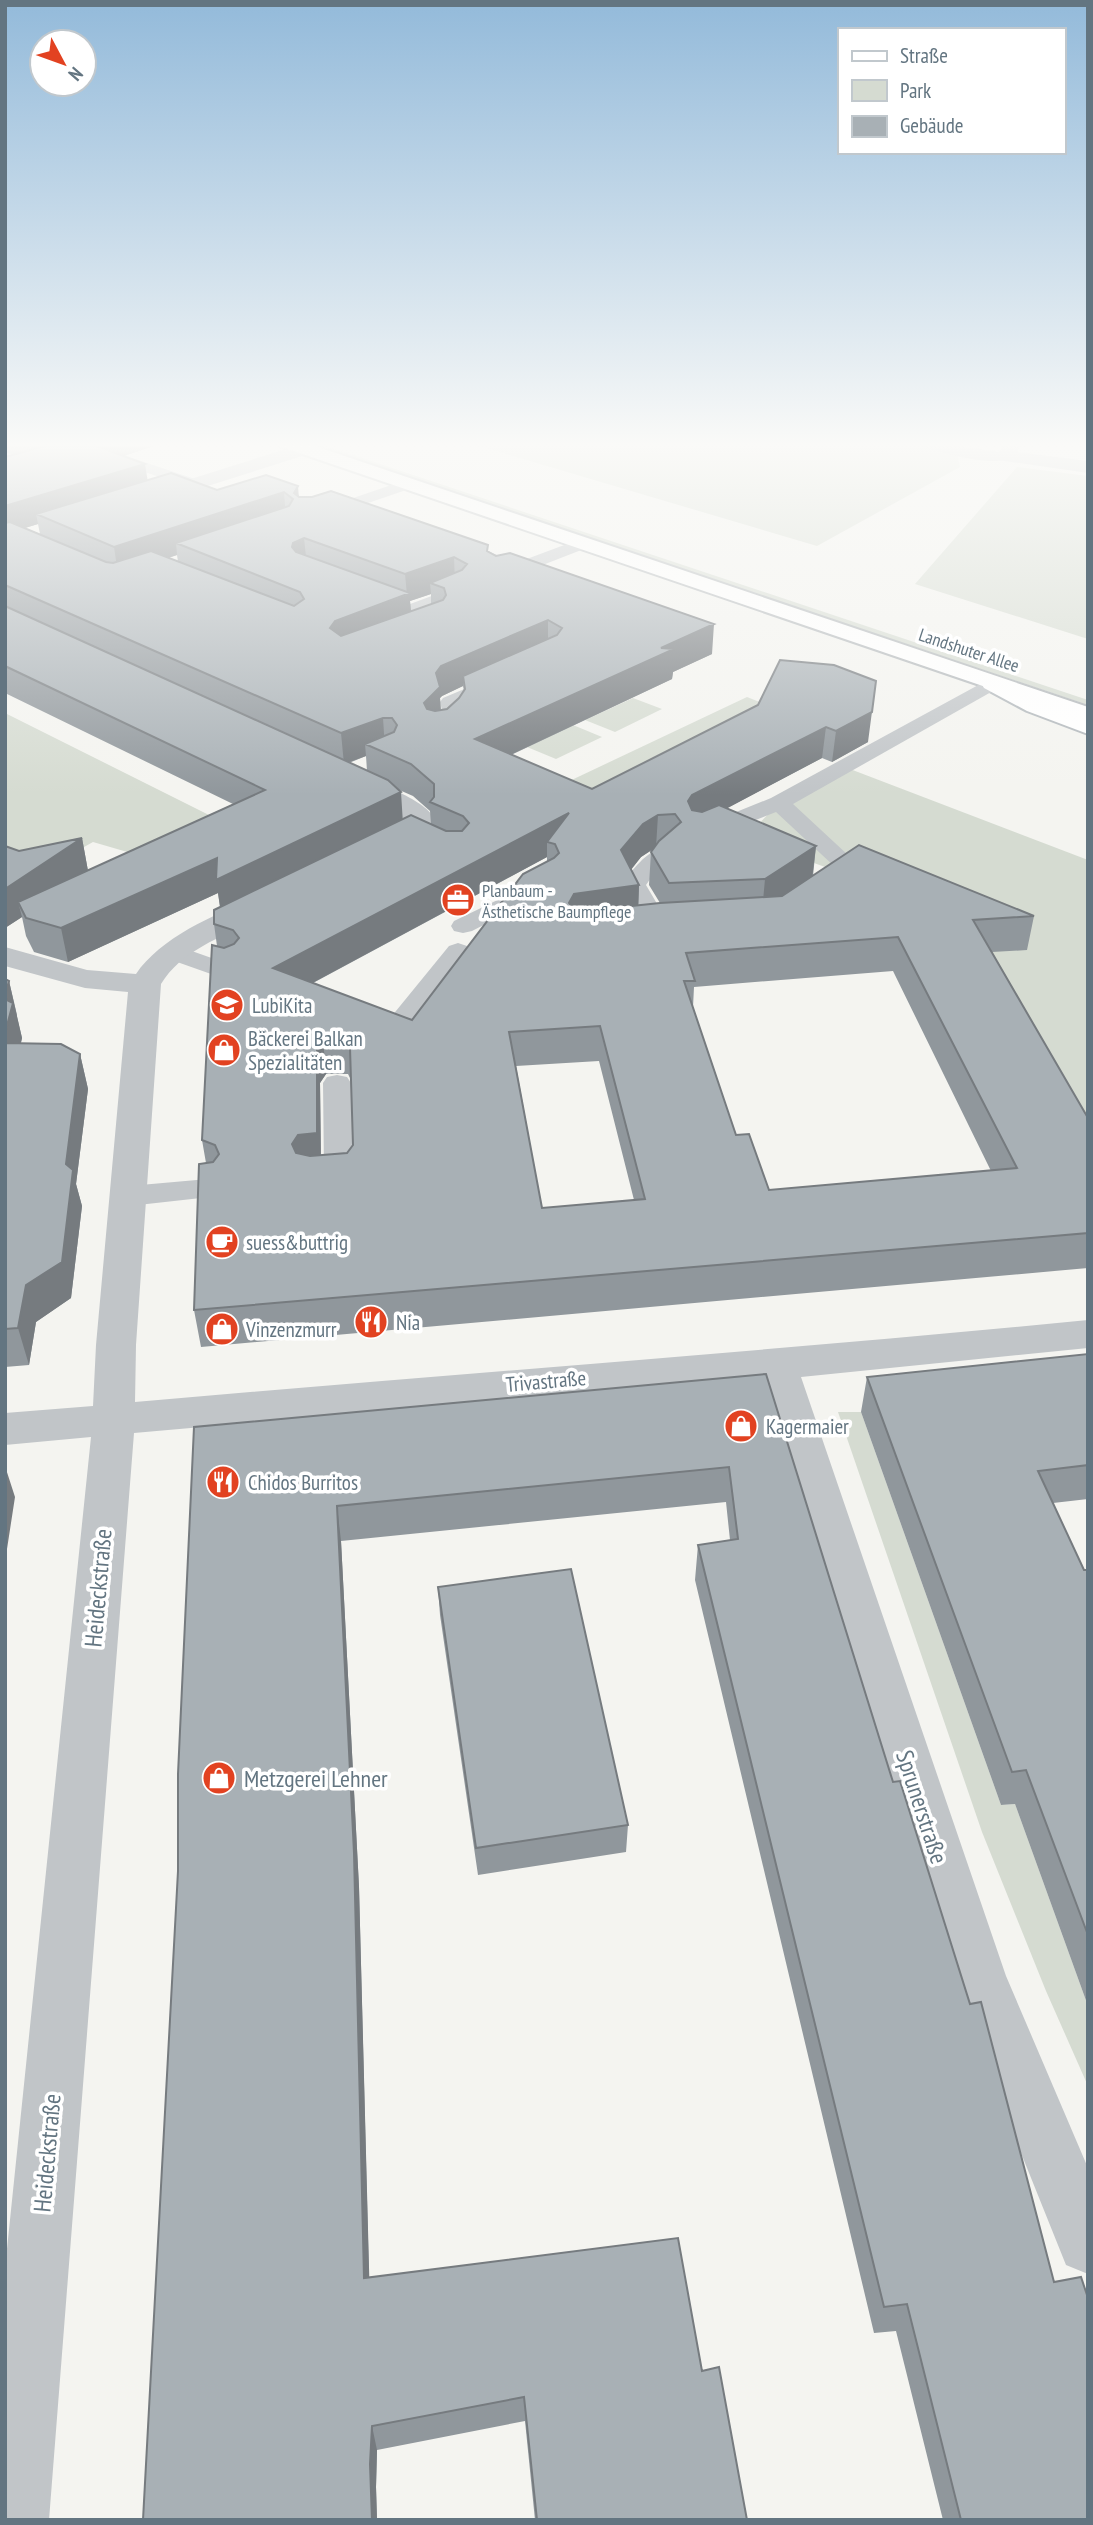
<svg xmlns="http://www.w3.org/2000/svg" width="1093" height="2525" font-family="'PT Sans Narrow',sans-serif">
	<rect width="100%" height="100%" fill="#f4f4f0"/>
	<path fill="#d5dbd1" d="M304,442H314L1088,700V705Z
		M466,442H911L957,454L960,467L817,546Z
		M1017,467L1088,476V639L915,584Z
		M747,697L770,706L624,804L542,794Z
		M633,698L662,709L615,732L585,720Z
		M5,713L217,819L141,856L93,842L43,870L5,858Z
		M573,725L602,737L556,759L527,747Z
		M850,769L1088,860V1172L850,876L745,838L779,803Z
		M838,1412H861L1001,1805L1015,1804L1088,2006V2086L1046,1991L982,1832Z"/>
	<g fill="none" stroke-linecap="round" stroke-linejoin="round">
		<defs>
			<path id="secondary" d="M993,676L1045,701L1088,717V734L1027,711L984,688L981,683L984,678Z"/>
			<path id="primary" d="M276,442H303L1088,707V722L279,446Z"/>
		</defs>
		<use href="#secondary" stroke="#b1b7bb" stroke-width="4"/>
		<use href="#primary" stroke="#b2b7ba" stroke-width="4"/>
		<path fill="#c1c5c8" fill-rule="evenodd" d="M915,442C928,442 1007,451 1013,456C997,470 937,451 917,445Z
			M132,458L201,481L203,484L195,489L127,466L124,463Z
			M409,479L417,484L415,487L327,517L321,519L313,514L315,511Z
			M583,538L589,539L591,543L589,547L504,580L498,581L489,576L492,572Z
			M456,587L462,588L465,592L462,596L408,617L399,611L402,607Z
			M500,674L507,676L510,680L507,684L461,705L464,718C456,731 448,743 431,738L428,734L444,718L440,702L443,698Z
			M993,677L1000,679L1003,683L1000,687L793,804L862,868L834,889H818L814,884L835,867L776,812L707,839L699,837L696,832L699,827L771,798Z
			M665,847L673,849L677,854L655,872L646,885L666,919L682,921L685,926L682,931L658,934L649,932L622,885C633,869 645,852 665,847Z
			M535,882L543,884L547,889L543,894L472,931L463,933L454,931L451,926L454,921Z
			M458,943L467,946L471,951L401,1039C388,1042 365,1037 357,1025L361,1019L370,1017L387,1022L449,946Z
			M172,944L237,967L241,972L237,977L228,980L163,957L159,952L163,947Z
			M337,1075L347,1077L351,1083L354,1180L350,1187L321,1190L310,1188L306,1181L310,1174L324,1171L323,1083L327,1077Z
			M208,1179L219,1182L223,1189L219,1196L129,1206L118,1203L114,1196L118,1189L129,1186Z"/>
		<path fill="#c1c5c8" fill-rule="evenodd" d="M1006,442H1024L1017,452L1088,461V473L998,460L996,456Z
			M305,443L312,445L314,449L312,453L154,503H140L137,499L140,495Z
			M353,774C369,778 427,801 433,817C441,840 390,859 373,855L369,849C377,837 394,834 405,826L406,821L391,810L344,788L340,782L344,776Z
			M262,899L273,902L277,908L273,914C234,932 184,946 161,984L136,1345L135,1402C453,1374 771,1351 1088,1320V1348L801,1377L1006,1976L1088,2168V2274L1066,2265L950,1976L760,1381L607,1391L134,1433L49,2520H5V2268L91,1437L5,1445V1413L93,1406L96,1345L128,992L85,988L5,966V947L87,970L136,974C160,938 221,909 262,899Z"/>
		<use href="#secondary" fill="#fff" fill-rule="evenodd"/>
		<use href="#primary" fill="#fff" fill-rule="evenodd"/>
	</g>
	<path fill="#90979c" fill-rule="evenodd" d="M5,442H151V447L124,456L147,480L217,490L266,475L299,497L488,551L712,654L673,672L672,679L511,755L592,789L758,705L780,660L868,742L832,762L822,758L727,808L816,846L813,876L1034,916L1027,950L992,952L1088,1118V1268L201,1347L194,1310L206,1163L202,1140L217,946L214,924L220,907L218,893L68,962L34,952L26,936L22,917L5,928V846L19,851L82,838L88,871L233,804L5,693V457L13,455L5,452ZM38,524L40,534L25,528ZM177,555L178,562L168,558ZM431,594V604L411,611L410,601ZM463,686L464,691L459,698L447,709L441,710L440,698L442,696ZM366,756L367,771L349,763ZM397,789L413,796L430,811L431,824L402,820ZM652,850L651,852L649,885L660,903L638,905L639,885L631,870L641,857ZM547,857V862L412,1020L313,983ZM893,971L991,1171L769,1190L736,1135L693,1007L694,987ZM599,1061L634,1200L542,1208L516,1066ZM326,1074H348L351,1080L353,1145L347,1153L321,1156L320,1083Z
		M5,979L9,981L17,1015V1017L22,1038L21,1043L80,1054L88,1089L76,1184L82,1206L71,1298L36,1322L29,1365L5,1367Z
		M1088,1354V1499L1053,1503L1084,1570H1088V2006L1015,1804L1001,1805L861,1412L867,1377Z
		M766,1374L1088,2520H943L896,2331L874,2333L695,1580L698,1545L730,1540L726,1502L341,1541L359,1887L369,2277L702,2371L747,2520H535L525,2421L377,2450L376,2487L377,2520H143L178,1871L194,1427Z
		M438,1587L628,1825L626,1852L478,1875L440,1615Z"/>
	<path fill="#767b7f" d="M85,442H151V447L89,467Z
		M145,464L149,489L36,514L38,524L5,534V506Z
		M298,486L300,512L294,493Z
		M284,492L286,519L176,543L177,555L118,574L114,547Z
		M304,538L307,566L292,547L293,543Z
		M454,557L455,585L430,583L431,594L410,601L412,622L332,658L330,628L335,621L407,595L405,574Z
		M548,620V650L463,676V686L442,696L440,698L441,717L425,734L424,703L436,673L441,666Z
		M714,624L712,654L673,672L672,679L476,771L475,739L661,648Z
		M876,681L868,742L832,762L836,731Z
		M383,718L385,749L365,744L366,756L344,764L341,733Z
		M826,727L822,758L690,828L688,801L692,795Z
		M401,792L403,824L221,913L218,893L68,962L61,928L217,858Z
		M569,813L547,842V857L277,1002L273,968Z
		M658,815L656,847L641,857L620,883L621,850L643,824Z
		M82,838L88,871L18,902L22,917L5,928V889Z
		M816,846L812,879L762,912L765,879Z
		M639,885L638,919L573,927L569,903L574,894Z
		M9,981L22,1038L12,1078L5,1052V995Z
		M323,1039L326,1074L320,1083L321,1169L303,1171L292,1144L317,1048Z
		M80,1054L88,1089L76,1184L82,1206L71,1298L36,1322L29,1365L18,1328L26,1285L66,1164Z
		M5,1466L15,1497L5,1562Z
		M337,1506L341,1541L359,1887L370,2305L364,2278Z
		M372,2426L377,2450L376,2487L377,2520H372L370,2464Z"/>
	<path fill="#a8b0b5" stroke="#767b7f" stroke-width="2" fill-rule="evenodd" d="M40,442H86L145,464L5,506V457L48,445Z
		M171,473L217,490L266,475L298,486L294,493L299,497H312L331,491L488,545L487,551L496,556L510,553L714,624L661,648L674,649L475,739L592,789L758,705L780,660L834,665L876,681L872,712L836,731L826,727L692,795L688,801L692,810L702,812L719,805L816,846L765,879L669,883L651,852L659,841L681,822L675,814L658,815L643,824L621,850L639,885L574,894L569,903L574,909L584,911L660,903L782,896L859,845L1034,916L973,920L1088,1118V1233L194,1310L199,1164L213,1162L219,1154L215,1145L202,1140L212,945L224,948L234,944L239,938L233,930L214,924V910L411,815L446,831H462L469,823L463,816L430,802L434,797V784L411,764L365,744L394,732L397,725L392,718H383L341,733L5,585V523L10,522L106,562L113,563L151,551L294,606L304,599L300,592L176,543L289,506L293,499L284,492L114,547L36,514ZM304,538L405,574L454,557L467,564L462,570L430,583L444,588L446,595L443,600L341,636L330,628L335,621L410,593L296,552L292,547L293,543ZM548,620L562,628L557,635L463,676L465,689L459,698L447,709L435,711L427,709L424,703L440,687L436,673L441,666ZM569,813L547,842L555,844L559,853L554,858L523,874L412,1020L273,968ZM898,937L1017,1168L769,1190L749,1134L736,1135L684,981H695L686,953ZM600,1026L645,1199L542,1208L509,1032ZM323,1039H344L350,1048L353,1145L347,1153L310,1156L296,1153L292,1144L298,1135L317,1133V1048Z
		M5,606L388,780L401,792L216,880L217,858L61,928L26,918L18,902L265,790L5,666Z
		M82,838L5,889V846L19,851Z
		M5,979L9,981L5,995Z
		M5,999L13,1003L5,1033Z
		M5,1043L61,1044L80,1054L66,1164L73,1170L62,1262L26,1285L18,1328L5,1329Z
		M1088,1354V1465L1038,1471L1084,1570H1088V1935L1026,1770L1012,1772L867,1377Z
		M766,1374L893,1782L900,1781L970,2004L981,2002L1054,2282L1081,2277L1088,2298V2520H961L907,2304L884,2307L698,1545L738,1539L729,1467L337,1506L354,1853L364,2278L678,2238L702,2371L719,2367L747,2520H537L524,2397L372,2426L370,2464L372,2520H143L178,1871V1774L194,1427Z
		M571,1569L628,1825L476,1848L438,1587Z"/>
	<linearGradient id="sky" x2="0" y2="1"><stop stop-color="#93bada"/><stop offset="0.56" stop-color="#fafaf8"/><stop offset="1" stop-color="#fafaf8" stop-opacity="0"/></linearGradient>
	<rect width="1093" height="795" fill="url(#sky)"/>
	<defs>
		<symbol id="office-disc" viewBox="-11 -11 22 22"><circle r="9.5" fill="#e24221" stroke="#fff"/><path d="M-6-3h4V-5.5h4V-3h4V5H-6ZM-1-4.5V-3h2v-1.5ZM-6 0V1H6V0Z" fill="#fff"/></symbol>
		<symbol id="school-disc" viewBox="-11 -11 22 22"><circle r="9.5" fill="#e24221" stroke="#fff"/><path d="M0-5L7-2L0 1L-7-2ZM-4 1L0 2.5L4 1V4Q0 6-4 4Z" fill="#fff"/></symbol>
		<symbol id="shop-disc" viewBox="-11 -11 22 22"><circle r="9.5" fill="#e24221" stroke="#fff"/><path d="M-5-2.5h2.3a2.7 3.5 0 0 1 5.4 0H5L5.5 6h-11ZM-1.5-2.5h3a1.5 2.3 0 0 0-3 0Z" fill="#fff"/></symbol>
		<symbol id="cafe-disc" viewBox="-11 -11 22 22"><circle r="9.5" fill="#e24221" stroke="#fff"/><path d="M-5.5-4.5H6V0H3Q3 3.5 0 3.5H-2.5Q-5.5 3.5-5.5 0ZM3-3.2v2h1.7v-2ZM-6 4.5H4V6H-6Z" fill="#fff"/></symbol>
		<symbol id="restaurant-disc" viewBox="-11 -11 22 22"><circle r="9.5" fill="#e24221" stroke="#fff"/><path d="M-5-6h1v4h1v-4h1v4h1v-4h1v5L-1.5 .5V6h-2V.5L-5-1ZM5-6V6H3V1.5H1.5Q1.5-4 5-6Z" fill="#fff"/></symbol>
	</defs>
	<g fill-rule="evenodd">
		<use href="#office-disc" x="439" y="881" width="38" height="38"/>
		<use href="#school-disc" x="208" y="986" width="38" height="38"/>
		<use href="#shop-disc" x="205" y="1031" width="38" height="38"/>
		<use href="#cafe-disc" x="203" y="1223" width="38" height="38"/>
		<use href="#restaurant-disc" x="352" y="1303" width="38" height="38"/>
		<use href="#shop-disc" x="203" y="1310" width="38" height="38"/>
		<use href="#shop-disc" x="722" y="1407" width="38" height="38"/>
		<use href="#restaurant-disc" x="204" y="1463" width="38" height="38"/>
		<use href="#shop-disc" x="200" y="1759" width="38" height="38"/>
	</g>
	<g text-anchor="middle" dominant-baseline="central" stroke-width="7" stroke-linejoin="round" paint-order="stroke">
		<g font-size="18" fill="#637581" stroke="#fff">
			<text transform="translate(969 650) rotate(18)">Landshuter Allee</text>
		</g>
		<g font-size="18" fill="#637581" stroke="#fff" text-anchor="start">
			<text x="482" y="890">Planbaum -<tspan x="482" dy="21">Ästhetische Baumpflege</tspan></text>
		</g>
		<g font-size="21" fill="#637581" stroke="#fff" text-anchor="start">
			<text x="252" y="1005">LubiKita</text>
			<text x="248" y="1038">Bäckerei Balkan<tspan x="248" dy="24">Spezialitäten</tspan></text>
			<text x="246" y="1242">suess&amp;buttrig</text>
			<text x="396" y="1322">Nia</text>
			<text x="246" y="1329">Vinzenzmurr</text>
			<text x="766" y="1426">Kagermaier</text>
			<text x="248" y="1482">Chidos Burritos</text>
		</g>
		<g font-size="21" fill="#637581" stroke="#fff">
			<text transform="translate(546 1381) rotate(-5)">Trivastraße</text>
		</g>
		<g font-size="24" fill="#637581" stroke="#fff">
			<text transform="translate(98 1588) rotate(-85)">Heideckstraße</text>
			<text transform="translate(922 1807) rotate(72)">Sprunerstraße</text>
			<text transform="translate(47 2153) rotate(-85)">Heideckstraße</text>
		</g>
		<g font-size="24" fill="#637581" stroke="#fff" text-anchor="start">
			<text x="244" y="1778">Metzgerei Lehner</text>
		</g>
	</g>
	<rect width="1093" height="2525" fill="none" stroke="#637581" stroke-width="14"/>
	<rect x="838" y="28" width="228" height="126" fill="#ffffff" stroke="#c1c8cd" stroke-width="2"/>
	<rect x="852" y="51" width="35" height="10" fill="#ffffff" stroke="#c1c8cd" stroke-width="2"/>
	<text x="900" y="63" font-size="21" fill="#637581">Straße</text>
	<rect x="852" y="80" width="35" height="21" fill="#d5dbd1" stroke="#c1c8cd" stroke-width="2"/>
	<text x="900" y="98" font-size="21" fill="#637581">Park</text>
	<rect x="852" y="116" width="35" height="21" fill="#a8b0b5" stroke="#c1c8cd" stroke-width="2"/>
	<text x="900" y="133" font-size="21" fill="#637581">Gebäude</text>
	<g transform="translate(63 63) rotate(131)"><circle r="33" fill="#ffffff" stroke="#c1c8cd" stroke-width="2"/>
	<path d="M0-5L12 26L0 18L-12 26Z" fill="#e24221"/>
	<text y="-10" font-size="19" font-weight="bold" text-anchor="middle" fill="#637581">N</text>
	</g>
</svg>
